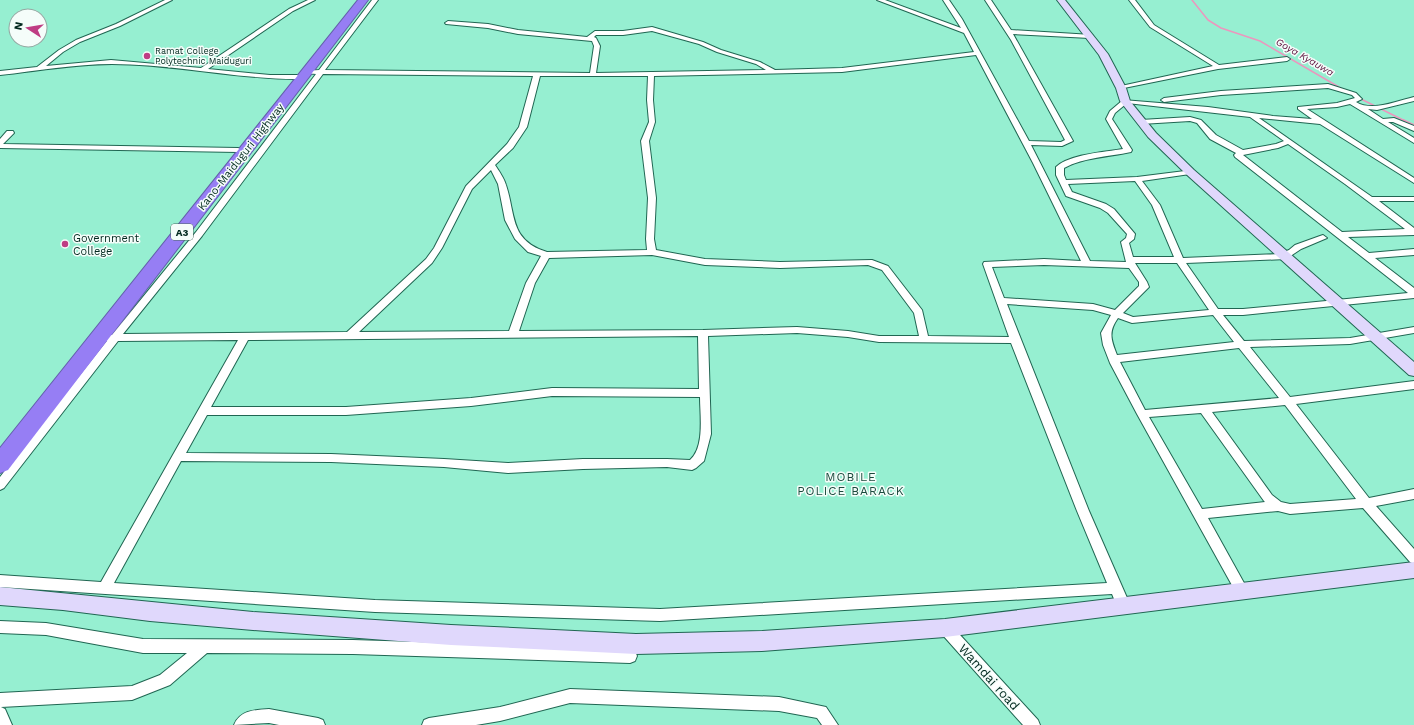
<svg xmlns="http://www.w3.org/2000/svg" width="1414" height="725" font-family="'Work Sans',sans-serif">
	<rect width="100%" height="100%" fill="#96efd1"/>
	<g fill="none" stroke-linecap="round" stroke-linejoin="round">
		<path stroke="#ec96be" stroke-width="1.5" d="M1192,0L1208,20L1221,28L1260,41L1344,90
			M1359,98L1405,121"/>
		<path stroke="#ec96be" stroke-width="2" d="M1403,120L1414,125"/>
		<defs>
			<path id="street" d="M165,0H172L120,26L80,42L63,52L46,66L111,60L201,68L289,9L308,0H315L293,11L208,69L270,75H297L300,77L297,79C235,79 174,64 112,64C75,64 37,71 0,75V71L37,67L59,50L76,40L116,24Z
				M372,0H378L325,70L590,73L594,46L592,41L518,34L488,28L446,24L445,23L448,21L488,24L518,30L587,37L595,31H623L652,27L703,42L721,50L760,62L775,70L842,68L974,52L964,33L877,0H885L961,28L943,0H949L962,19L1029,141L1061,142L1065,140L1011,40L985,0H991L1011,30L1092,35L1093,36L1090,38L1013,34L1073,141L1062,146L1031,145L1090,261L1126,262L1121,242L1126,238L1127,234L1108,213L1100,208L1066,196L1056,175V167C1070,154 1105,152 1123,149L1106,119L1110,111L1123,100L1208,107L1273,116L1312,119L1298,109V107L1337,103L1355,98L1352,95L1328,88L1221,95L1164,102L1161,100L1164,98L1221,91L1328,84L1356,93L1362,99L1356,102C1372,112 1397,101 1414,97V101L1377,110L1368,109L1383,119L1394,118L1414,126V131L1393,122H1388L1414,138V143L1350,104L1337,107L1307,109L1414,178V183L1320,124L1259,118L1372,197H1414V201H1379L1414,228V235L1348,237L1369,253L1414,249V255L1375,258L1414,288V298L1243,315H1223L1244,341L1350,338L1414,327V333L1350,344L1250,347L1290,397L1414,381V389L1296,404L1369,498L1414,489V499L1376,506L1414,549V564L1410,562L1363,508L1290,514L1278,511L1208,518L1249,592L1248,596L1243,598L1238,596L1137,414L1110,363L1103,345L1101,333L1111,315L1093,310L1007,304L1089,511L1131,607L1129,611L1124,613L1119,611L1112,594L660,621L375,612L0,587V575L101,582L238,340L118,341L4,488L0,490V477L107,341L95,340L93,338L95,336L112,335L196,232L316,74L305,73V71L319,70ZM652,31L699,44L717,52L756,64L766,70L596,73L600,46L596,38L594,37L596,35H623ZM976,55L1033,163L1081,261L1044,259L984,262L983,264L1009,337L928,336L922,310L888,266L872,260L780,262L705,259L656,250L654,239L656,198L649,141L655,122L653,100L654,76L842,72ZM323,74L533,76L519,127L507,144L466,186L434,248L426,259L347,332L123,334L202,236ZM540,76H648L647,100L649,122L641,141L648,198L646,239L647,250L547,252C509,240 516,215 506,185C504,178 499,171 495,165L513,148L527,127ZM1127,103L1250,117L1284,141L1276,144L1243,150L1216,135L1201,120L1190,117L1141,120L1138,122L1141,124L1190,121L1197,123L1210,139L1236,153L1234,155L1235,157L1408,293L1243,309H1218L1186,263L1286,259L1301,249L1327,238L1323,235L1320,236L1295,245L1289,250L1279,254L1183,258L1160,205L1142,181L1190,174L1194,172L1193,170L1137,177L1066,180L1064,175V168C1085,157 1108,157 1131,152L1132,150L1112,119L1115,113ZM1288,144L1345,184L1405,229L1342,232L1243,155L1278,148ZM491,170L498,184L505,220L515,239L528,252L541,256L526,283L509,331L359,332L432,263L442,248L472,189ZM1135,181L1152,205L1174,257H1133L1129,243L1134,239L1135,234L1114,209L1106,204L1072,192L1068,184ZM652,255L705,265L780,268L868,265L882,270L914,313L919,336H879L848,331L797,327L703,330L519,331L535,283L549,258ZM1135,263H1177L1209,310L1133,317L1123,313L1149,287L1147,282ZM1044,265L1129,268L1139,282V286L1115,310L1093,304L1004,298L992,267ZM1213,315L1234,342L1117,355C1111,340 1108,332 1118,318L1132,323ZM797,333L848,337L879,342L1011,343L1077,511L1107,583L660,609L375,600L114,583L181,461L331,462L444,467L508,473L583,469L667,467L692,470L696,468L704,461L711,434L708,336ZM698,336L699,389L552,388L471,398L346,407H211L248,340ZM1239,348L1279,398L1145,410L1120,362ZM552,396L700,397C700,415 705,447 690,460L667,459H583L508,463L444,459L331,454L186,453L207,415H346L471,406ZM1285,405L1356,499L1290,504L1281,502L1272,495L1212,412ZM1201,413L1264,501L1265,502L1202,509L1149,417Z
				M1129,0H1135L1154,25L1219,65L1287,57L1290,59L1287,61L1218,69L1119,89L1118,88L1121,86L1213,66L1150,27Z
				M7,131H13L14,133L3,144L238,148L242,150L238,152L0,148V139Z
				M0,621L46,623L143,639L353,640L630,649L635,651L637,656L635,661L630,663L353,654L207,653L170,685L132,700L1,707L5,709L12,725H0V693L132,686L160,675L187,653H143L46,635L0,633Z
				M945,622L950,624L1038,720L1040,725H1023L940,632L938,628L940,624Z
				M570,689L779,697L826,707L838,725H822L817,718L779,711L570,703L500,721L476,725H422L424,720L429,718L500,707Z
				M269,709L318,718L323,720L325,725H279L269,723L234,725C240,710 255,710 269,709Z"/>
			<path id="secondary" d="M1057,0H1065L1108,54L1126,88L1130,101L1156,133L1194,170L1414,362V376L1409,375L1186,174L1148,137L1120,101L1116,88L1099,55Z
				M1414,562V578L945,637L762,651L636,654L451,645L253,630L150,621L63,610L0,605V587L253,612L451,625L636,634L762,631L945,619Z"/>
			<path id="highway" d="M358,0H368L8,470L0,473V448Z"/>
		</defs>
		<use href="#street" stroke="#206652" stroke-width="2"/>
		<use href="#secondary" stroke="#206652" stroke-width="2"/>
		<use href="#highway" stroke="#6260a9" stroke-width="2"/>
		<use href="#street" fill="#fff" fill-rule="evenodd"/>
		<use href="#secondary" fill="#e0d8fc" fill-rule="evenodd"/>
		<use href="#highway" fill="#967ef4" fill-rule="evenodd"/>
	</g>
	<g fill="#bf3d84" stroke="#f5fdfa" stroke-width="1.5">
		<circle cx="147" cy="56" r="4"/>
		<circle cx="65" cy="244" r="4"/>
	</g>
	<g text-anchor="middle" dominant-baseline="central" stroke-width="3" stroke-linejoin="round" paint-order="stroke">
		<g font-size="9" fill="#02291f" stroke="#f5fdfa" text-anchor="start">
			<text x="155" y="51">Ramat College<tspan x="155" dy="10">Polytechnic Maiduguri</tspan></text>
		</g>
		<g font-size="10" font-style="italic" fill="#580c38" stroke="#f5fdfa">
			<text transform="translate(1305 57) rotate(30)">Goya Kyauwa</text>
		</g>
		<rect fill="#f5fdfa" stroke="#4b6961" stroke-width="1" x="171" y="224" width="22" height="16" rx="3"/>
		<g font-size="10" font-weight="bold" fill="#02291f">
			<text x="182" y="232">A3</text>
		</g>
		<g font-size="11" fill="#02291f" stroke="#f5fdfa">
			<text transform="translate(241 157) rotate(-52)">Kano-Maiduguri Highway</text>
		</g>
		<g font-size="11" fill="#02291f" stroke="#f5fdfa" text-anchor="start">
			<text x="73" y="238">Government<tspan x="73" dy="13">College</tspan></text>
		</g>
		<g font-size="12" letter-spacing="1" fill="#1a4a3c" stroke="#f5fdfa">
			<text x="851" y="477">MOBILE<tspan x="851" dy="14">POLICE BARACK</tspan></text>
		</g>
		<g font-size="13" fill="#02291f" stroke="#f5fdfa">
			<text transform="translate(989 677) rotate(48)">Wamdai road</text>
		</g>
	</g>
	<g transform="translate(28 28) rotate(282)"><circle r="19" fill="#f5fdfa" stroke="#94a8a2"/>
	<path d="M0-3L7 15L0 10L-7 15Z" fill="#bf3d84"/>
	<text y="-6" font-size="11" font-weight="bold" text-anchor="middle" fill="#02291f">N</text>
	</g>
</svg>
